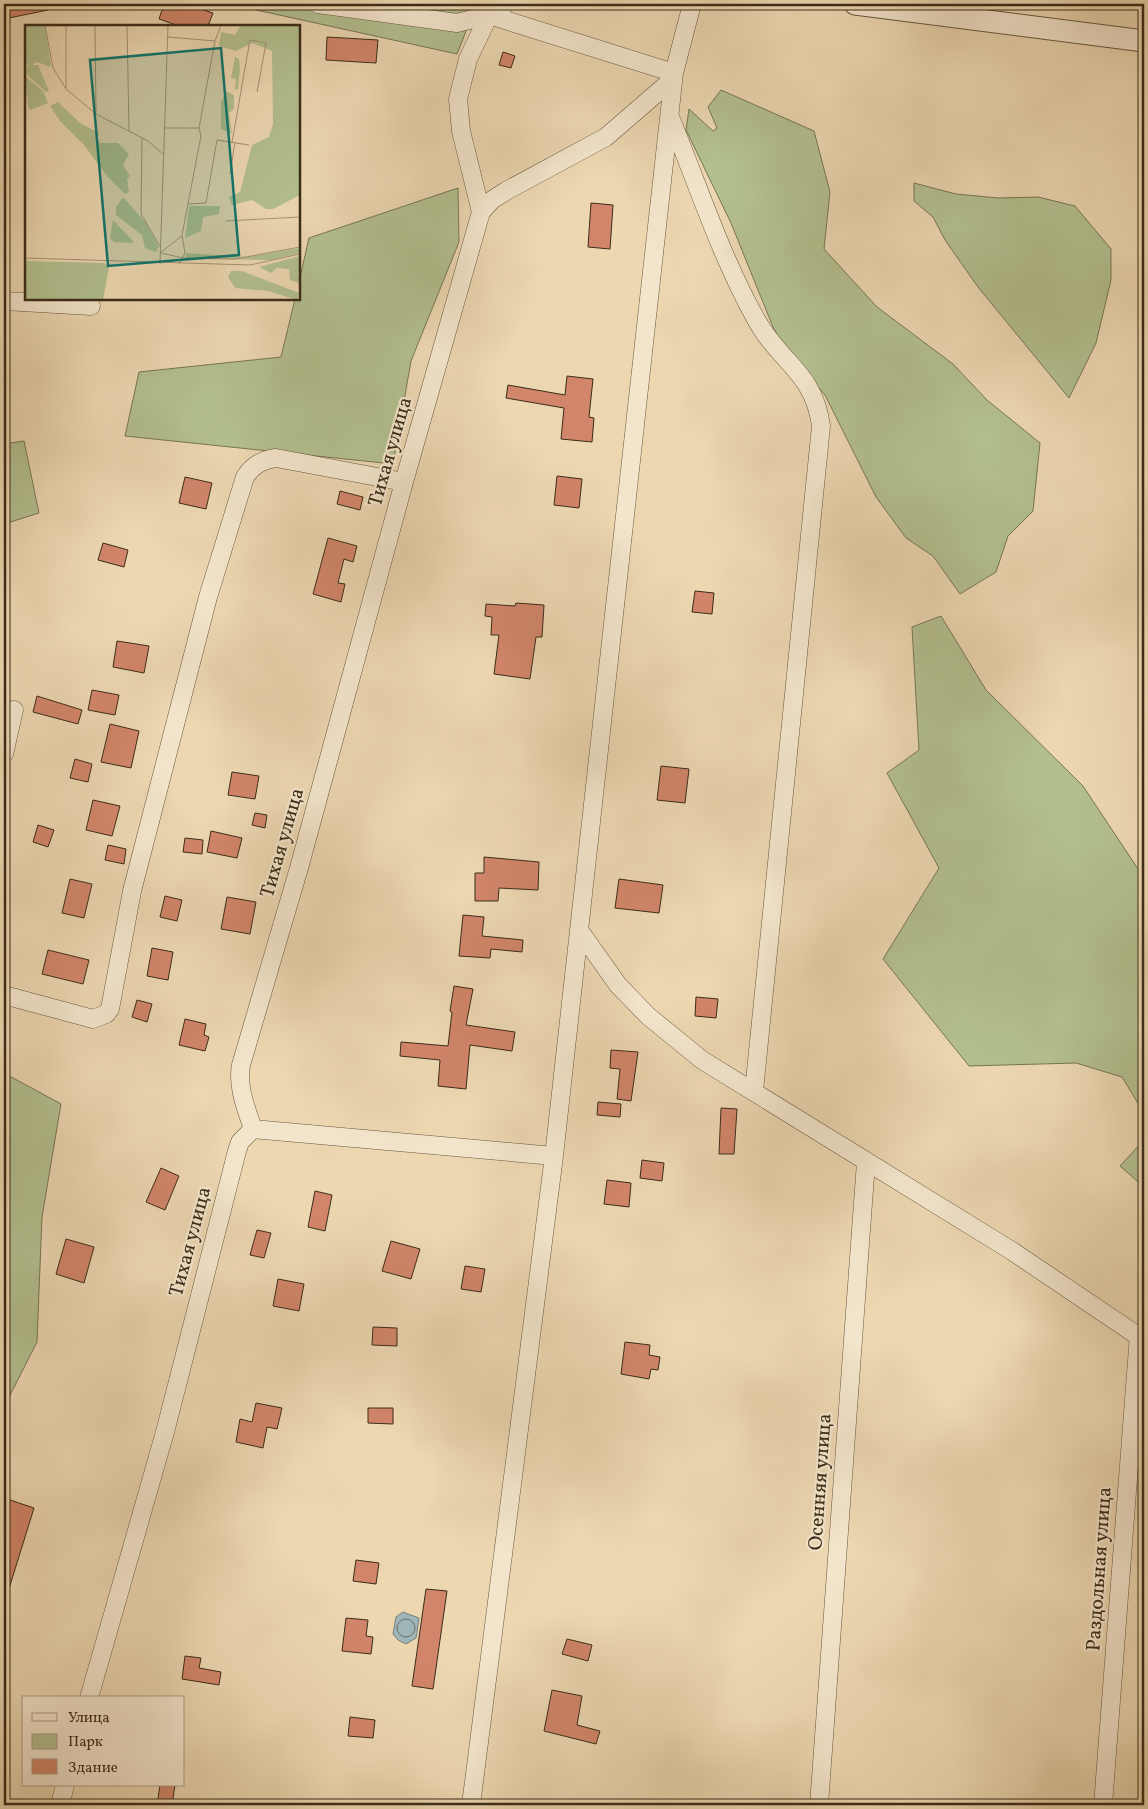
<svg xmlns="http://www.w3.org/2000/svg" width="1148" height="1809" font-family="Vollkorn,serif">
	<rect width="100%" height="100%" fill="#ecd7b1"/>
	<filter id="stains"><feTurbulence type="fractalNoise" baseFrequency=".004" numOctaves="4"/><feColorMatrix values="0 0 0 0 .2 0 0 0 0 .09 0 0 0 0 .02 0 0 0 .5 -.17"/></filter>
	<radialGradient id="worn" r=".72"><stop offset=".6" stop-color="#630" stop-opacity="0"/><stop offset="1" stop-color="#630" stop-opacity=".3"/></radialGradient>
	<path fill="#b3bf8f" stroke="#777654" d="M229,4H461L476,6L457,54Z
		M721,90L814,131L830,192L824,249L877,307L953,364L987,400L1040,443L1033,511L1008,536L996,572L960,594L933,556L906,538L876,497L825,395L784,348L773,327L731,223L686,130L689,109L713,131L717,128L708,107Z
		M914,183L956,194L999,198L1038,197L1075,206L1111,249V280L1096,343L1069,398L978,287L945,240L933,217L914,201Z
		M458,188L459,242L411,361L393,464L125,436L139,372L281,357L295,299H299V282L309,238Z
		M24,441L39,513L4,524V444Z
		M941,616L986,690L1083,786L1144,878V1113L1122,1077L1076,1063L969,1066L883,959L939,868L887,773L919,750L912,627Z
		M4,1073L61,1104L42,1217L37,1342L4,1407Z
		M1144,1140V1187L1120,1166Z"/>
	<path fill="#9fb6b8" stroke="#777f78" d="M403,1612L419,1618L416,1638L406,1644L398,1640L393,1634L396,1617Z"/>
	<g fill="none" stroke-linecap="round" stroke-linejoin="round">
		<path stroke="#6d7168" stroke-width="1" d="M397 1628a9 9 0 1 1 18 0a9 9 0 1 1-18 0Z"/>
	</g>
	<path fill="#d1856a" stroke="#3b2c18" d="M4,4H48V10L4,19Z
		M164,4H185L213,13L208,26H179L159,19Z
		M327,37L378,40L376,63L326,60Z
		M503,52L515,56L511,68L499,65Z
		M591,203L613,205L610,249L588,247Z
		M567,376L593,379L589,417L594,418L592,442L561,439L564,408L506,398L508,385L565,395Z
		M557,476L582,479L579,508L554,505Z
		M185,477L212,483L206,509L179,503Z
		M340,491L363,497L360,510L337,504Z
		M328,538L357,546L353,562L344,559L338,583L345,584L341,602L313,594Z
		M103,543L128,550L124,567L98,560Z
		M695,591L714,593L712,614L692,612Z
		M516,603L544,605L542,637H536L530,679L494,674L499,635H491L492,617L485,616L486,604L515,606Z
		M117,641L149,646L144,673L113,667Z
		M92,690L119,695L115,715L88,710Z
		M37,696L82,710L78,724L33,712Z
		M110,724L139,731L131,768L101,762Z
		M75,759L92,764L88,782L70,778Z
		M661,766L689,769L685,803L657,800Z
		M232,772L259,776L255,799L228,795Z
		M93,800L120,806L112,836L86,830Z
		M255,813L267,815L265,828L252,825Z
		M38,825L54,830L48,847L33,842Z
		M211,831L242,838L237,858L207,852Z
		M185,838L203,840L202,854L183,852Z
		M108,845L126,849L124,864L105,860Z
		M484,857L539,862L538,890L499,888L498,901H475V873H484Z
		M70,879L92,884L84,918L62,913Z
		M619,879L663,885L659,913L615,908Z
		M165,896L182,900L177,921L160,917Z
		M227,897L256,902L250,934L221,929Z
		M463,915L484,917L482,936L523,940L522,952L491,949L490,958L459,956Z
		M152,948L173,952L168,980L147,976Z
		M48,950L89,960L83,984L42,974Z
		M454,986L473,989L466,1025L515,1032L512,1051L470,1045L466,1089L438,1086L440,1060L400,1056L401,1042L448,1046L452,1012L450,1011Z
		M696,997L718,999L716,1018L695,1016Z
		M137,1000L152,1004L147,1022L132,1017Z
		M185,1019L206,1024L204,1035L209,1037L205,1051L179,1045Z
		M611,1050L638,1052L631,1101L617,1099L620,1069L610,1068Z
		M598,1102L621,1104L620,1117L597,1115Z
		M721,1108L737,1109L734,1154H719Z
		M642,1160L664,1163L662,1181L640,1178Z
		M161,1168L179,1176L165,1210L146,1202Z
		M607,1180L631,1183L629,1207L604,1204Z
		M315,1191L332,1195L325,1231L308,1227Z
		M257,1230L271,1233L264,1258L250,1255Z
		M66,1239L94,1247L84,1283L56,1274Z
		M391,1241L420,1249L411,1279L382,1271Z
		M465,1266L485,1269L481,1292L461,1289Z
		M278,1279L304,1284L299,1311L273,1306Z
		M373,1327L397,1328V1346L372,1345Z
		M625,1342L650,1345L649,1355L660,1357L658,1370L651,1369L649,1379L621,1374Z
		M256,1403L282,1408L277,1429L267,1427L263,1448L236,1442L240,1419L252,1422Z
		M368,1408H393V1424L368,1423Z
		M7,1499L34,1508L7,1595H4V1511Z
		M356,1560L379,1563L376,1584L353,1581Z
		M426,1589L447,1591L433,1689L412,1686Z
		M346,1618L368,1620L366,1636L373,1637L371,1654L342,1651Z
		M567,1639L592,1645L588,1661L562,1654Z
		M185,1656L201,1658L199,1668L221,1672L219,1685L182,1679Z
		M552,1690L582,1696L577,1725L600,1731L596,1744L544,1731Z
		M350,1717L375,1720L373,1738L348,1736Z
		M160,1785H175L172,1805H157Z"/>
	<g fill="none" stroke-linecap="round" stroke-linejoin="round">
		<defs>
			<path id="minor" d="M318,4L457,23L489,15L674,73
				M670,117C698,185 721,257 757,321C780,363 814,372 821,426L754,1091
				M481,212L492,200L506,191L606,137L673,79
				M4,301L91,306
				M4,754L14,710
				M579,930L618,985L648,1016L702,1060L1012,1251L1144,1340
				M4,995L93,1019L106,1014L110,1009L132,891L208,597L245,477C253,465 262,460 276,458L404,482
				M253,1129L554,1156
				M89,1698L165,1432L237,1151L240,1142L253,1129C246,1108 237,1087 241,1065L299,868L404,482L481,212L461,131L458,99L468,59L489,15L505,4
				M60,1805L65,1785
				M471,1805L554,1156L674,73L692,4
				M819,1805L866,1162
				M1103,1805L1139,1335"/>
			<path id="tertiary" d="M855,4L1144,41"/>
		</defs>
		<use href="#minor" stroke="#67573e" stroke-width="19"/>
		<use href="#tertiary" stroke="#67573e" stroke-width="23"/>
		<use href="#minor" stroke="#f3e5cc" stroke-width="18"/>
		<use href="#tertiary" stroke="#f3e5cc" stroke-width="21"/>
	</g>
	<g text-anchor="middle" dominant-baseline="central" stroke-width="4.5" stroke-linejoin="round" paint-order="stroke">
		<g font-size="20" fill="#3b2c18" stroke="#f3e5cc">
			<text transform="translate(391 452) rotate(-74)">Тихая улица</text>
			<text transform="translate(283 843) rotate(-74)">Тихая улица</text>
			<text transform="translate(191 1242) rotate(-75)">Тихая улица</text>
			<text transform="translate(821 1482) rotate(-86)">Осенняя улица</text>
			<text transform="translate(1100 1569) rotate(-86)">Раздольная улица</text>
		</g>
	</g>
	<g transform="translate(25 25)">
		<rect width="275" height="275" fill="#ecd7b1"/>
		<path d="M0,0H20L26,42L12,37L7,40H13L24,66L21,67L0,48V42L4,40L0,39ZM216,0H275V170L248,184H241L227,175L207,180L204,172L215,167L227,120L244,112L248,99L247,26L227,18L211,26L194,21L196,7L210,10ZM210,32L214,34L215,43L213,64L210,65L211,54L206,53ZM0,51L18,66L23,78L5,85L3,82ZM201,66L209,70V84L204,88L207,109L196,104V77ZM33,77L55,98L74,108L71,112L75,118H93L104,129L98,140L105,151L102,154L104,167L100,169L82,151L59,120L35,96L25,81ZM98,172L121,198L134,222L131,227L120,223L117,210L91,190V182ZM164,181H195L194,189L178,192L176,206L160,213ZM88,195L108,216V218L89,217L85,213ZM275,223V228L246,235L160,234L161,228L222,232ZM275,231V258L265,255L264,244L252,243L246,248L234,242ZM0,236L79,238L84,242L78,275H0ZM206,246H217L274,268L272,275L243,266L210,263L203,252Z" fill="#b3bf8f"/>
		<path fill="none" stroke="#a59374" stroke-width="1" d="M20,0L28,43L41,64L71,89L123,116L138,129M41,0V63M70,0L71,88M102,0L104,106M143,12L190,16M139,103H174M117,113L116,189L136,223M207,117L225,15L241,18L232,67M205,149L210,117M163,179L181,178L192,115L224,120M201,196L275,192M136,227L157,211M136,228L158,233L210,234L275,222M0,233L225,240L275,229M135,239L143,0M154,239L160,228L157,210L176,111L174,103L190,16L196,0"/>
		<path fill="#0f766e" fill-opacity="0.15" stroke="#0f766e" stroke-width="2.5" d="M196,23L214,230L83,241L65,35Z"/>
		<rect width="275" height="275" fill="none" stroke="#3b2c18" stroke-width="2.5"/>
	</g>
	<rect width="1148" height="1809" fill="none" stroke="#ecd7b1" stroke-width="20"/>
	<rect x="5" y="5" width="1138" height="1799" fill="none" stroke="#3b2c18" stroke-width="2.5"/>
	<rect x="10" y="10" width="1128" height="1789" fill="none" stroke="#3b2c18"/>
	<rect x="22" y="1696" width="162" height="90" fill="#f3e5cc" stroke="#a99b84"/>
	<rect x="32" y="1713" width="25" height="8" fill="#f3e5cc" stroke="#a99b84"/>
	<text x="68" y="1722" font-size="15" fill="#3b2c18">Улица</text>
	<rect x="32" y="1734" width="25" height="15" fill="#b3bf8f" stroke="#a99b84"/>
	<text x="68" y="1746" font-size="15" fill="#3b2c18">Парк</text>
	<rect x="32" y="1759" width="25" height="15" fill="#d1856a" stroke="#a99b84"/>
	<text x="68" y="1772" font-size="15" fill="#3b2c18">Здание</text>
	<rect width="100%" height="100%" filter="url(#stains)"/>
	<rect width="100%" height="100%" fill="url(#worn)"/>
</svg>
